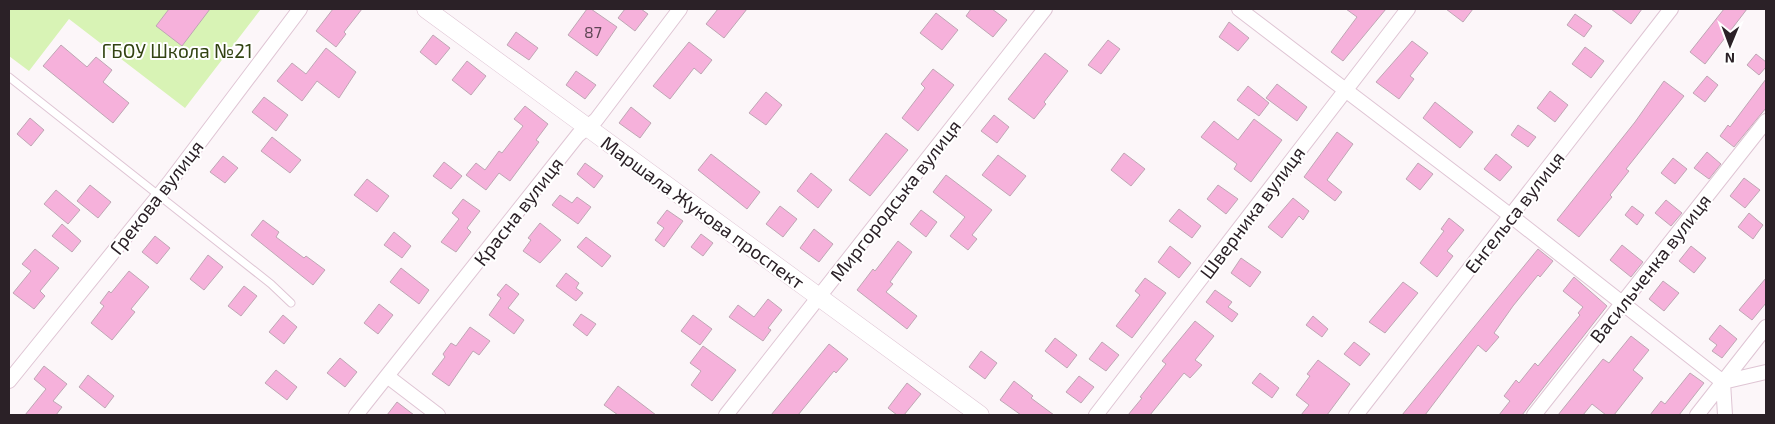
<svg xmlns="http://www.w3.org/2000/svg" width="1775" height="424" font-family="'Exo 2',sans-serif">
	<rect width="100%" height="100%" fill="#fcf6f9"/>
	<path fill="#d8f3b5" d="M9,9H261L185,108L69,19L29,71L9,56Z"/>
	<path fill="#f6b1db" stroke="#bfa6b4" d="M169,9H210L182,46L156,26Z
		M333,9H362L344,32L346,34L336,47L316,31Z
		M587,9H591L617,27L597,56L568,35Z
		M625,9H641L648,14L635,31L618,18Z
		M718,9H747L724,38L706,24Z
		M971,9H992L1007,20L993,37L966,16Z
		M1346,9H1386L1343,61L1331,52L1357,17Z
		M1446,9H1473L1463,22Z
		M1611,9H1642L1631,24Z
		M1724,9H1747L1705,64L1690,52Z
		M936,13L958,30L942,50L920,33Z
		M1575,14L1592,26L1584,37L1567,25Z
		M1229,22L1249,38L1238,51L1219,37Z
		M516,32L538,48L529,60L507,45Z
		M433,35L450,48L436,65L420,52Z
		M1108,40L1120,49L1101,74L1088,65Z
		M1412,41L1428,53L1410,76L1414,79L1399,99L1376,82Z
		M689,42L712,60L701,74L694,68L670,99L653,86Z
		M61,45L87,67L96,57L112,70L103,82L129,103L113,123L43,66Z
		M1585,47L1604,61L1591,78L1572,64Z
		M326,48L356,72L339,98L317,81L302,101L277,81L292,63L306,74Z
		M1045,53L1068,71L1044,102L1046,104L1034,119L1008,99Z
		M1756,54L1766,62V67L1759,75L1747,65Z
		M467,61L486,76L471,95L452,80Z
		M933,69L954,85L918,131L902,118L925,88L921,84Z
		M576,71L596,85L585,99L566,85Z
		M1707,76L1718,85L1705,102L1693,93Z
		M1766,79V108L1734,147L1720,136L1728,125L1730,127Z
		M1664,81L1684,96L1626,169L1629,171L1610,195L1612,197L1579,237L1557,220L1635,122Z
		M1277,84L1307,107L1297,121L1266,98Z
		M1248,86L1269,103L1259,116L1237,100Z
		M1550,91L1568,105L1555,122L1537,108Z
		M766,92L782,105L766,125L749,113Z
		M264,97L288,115L276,131L252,112Z
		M1435,102L1473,132L1460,148L1423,118Z
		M525,106L548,124L536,140L539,142L510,181L499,173L486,190L466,175L476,163L485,170L499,151L502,153L523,126L514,119Z
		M631,107L651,123L640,138L619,123Z
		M994,115L1009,127L997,143L981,131Z
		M30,118L44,130L31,146L17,134Z
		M1254,119L1282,140L1251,182L1234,169L1237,164L1201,137L1214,121L1238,140Z
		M1518,125L1536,137L1528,147L1511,135Z
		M1337,132L1353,144L1327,180L1342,192L1335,201L1304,177Z
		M886,133L908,150L870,196L849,180Z
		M272,137L301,160L290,173L261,151Z
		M1707,152L1721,164L1709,179L1694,168Z
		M1124,153L1145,169L1131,186L1111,170Z
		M711,154L760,192L747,209L698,170Z
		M1496,154L1512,167L1500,181L1484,169Z
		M998,155L1026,176L1010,196L982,175Z
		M223,156L238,168L225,183L210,172Z
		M1673,158L1687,169L1675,184L1661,173Z
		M444,162L462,176L451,189L433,176Z
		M585,163L603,176L594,188L577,174Z
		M1418,163L1433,174L1420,190L1406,179Z
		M811,173L832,190L818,208L797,191Z
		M946,175L992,210L972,235L977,239L968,250L950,236L965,217L933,192Z
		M1744,178L1760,190L1745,208L1730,196Z
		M367,179L389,196L377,212L354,195Z
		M90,185L111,202L98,218L77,201Z
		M1218,185L1238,199L1226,214L1207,199Z
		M56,190L80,210L68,224L44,204Z
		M560,195L572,203L577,197L591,207L578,224L552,205Z
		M1293,198L1309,211L1303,220L1299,216L1282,238L1268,227Z
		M463,199L480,211L467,228L471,232L456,252L441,242L459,219L452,213Z
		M1666,200L1682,213L1671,226L1655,213Z
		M780,206L797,219L783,237L766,224Z
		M1632,206L1644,215L1637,225L1625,215Z
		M1179,209L1201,226L1192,238L1169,221Z
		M667,210L683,221L664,247L655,240L664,228L657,223Z
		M921,210L937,222L926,237L910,224Z
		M1749,213L1763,225L1753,239L1738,227Z
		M1449,218L1464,230L1447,251L1453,256L1437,277L1420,263L1444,231L1441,229Z
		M263,220L279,232L276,237L304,258L306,256L325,270L313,285L251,235Z
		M540,223L561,240L540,263L523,251L531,240L528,238Z
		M62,224L81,241L72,252L52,236Z
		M814,229L833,244L819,262L800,248Z
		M394,232L411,246L402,258L384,245Z
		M701,234L713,243L703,256L691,247Z
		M155,236L170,248L157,264L142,252Z
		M586,237L611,256L602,267L577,247Z
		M898,241L912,252L890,282L893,284L886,292L917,316L907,329L857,290L873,269L875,271Z
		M1622,245L1643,262L1631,277L1610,260Z
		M1170,246L1191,263L1179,278L1158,262Z
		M1691,246L1706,258L1694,273L1679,261Z
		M35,249L59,268L40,291L45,296L34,309L13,293L31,271L22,264Z
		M1538,249L1553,261L1540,277L1538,275L1513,306L1494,333L1499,337L1486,352L1478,345L1425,415H1402Z
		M208,255L223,267L204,290L190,279Z
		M1241,258L1261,272L1250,287L1231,273Z
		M401,268L429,290L419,304L390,282Z
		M129,271L149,287L131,309L135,312L112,340L91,323L104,306L100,303L109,291L111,293Z
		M566,273L579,283L576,288L583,293L576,301L556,286Z
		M1574,277L1607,306L1522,415H1499L1510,401L1504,396L1516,380L1519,383L1535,363L1538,366L1580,315L1578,313L1583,307L1563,291Z
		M1145,278L1166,293L1132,338L1116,326L1140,295L1135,291Z
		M1766,278V303L1752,320L1739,310Z
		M1663,281L1679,293L1664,311L1649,299Z
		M1403,282L1418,293L1385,333L1369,322Z
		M506,284L519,294L508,308L524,320L514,334L489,315L501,298L497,295Z
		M244,286L257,296L241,316L228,306Z
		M1215,290L1232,302L1228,307L1238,314L1232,322L1206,302Z
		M768,299L782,310L768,328L771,330L763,341L729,317L738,305L754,317Z
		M379,304L393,315L378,334L364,323Z
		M581,314L596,324L587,336L573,325Z
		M283,315L297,327L284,344L269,332Z
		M693,315L712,329L700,345L681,331Z
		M1313,316L1328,329L1322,337L1306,325Z
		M1195,321L1214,336L1195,360L1202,365L1190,378L1184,373L1150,415H1128L1142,398L1140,397L1166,364L1162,361Z
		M1720,325L1737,339L1722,358L1712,351L1717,345L1709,339Z
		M470,327L490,341L479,355L473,351L449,386L432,374L445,357L443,354L451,343L456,346Z
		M1631,336L1649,350L1633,370L1643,378L1614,415H1606L1592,404L1583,415H1558L1603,359L1609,363Z
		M1055,338L1077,355L1067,368L1045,351Z
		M1102,342L1119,355L1106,371L1089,359Z
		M1354,342L1370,354L1360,366L1344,354Z
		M829,344L848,359L836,373L834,371L798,415H771Z
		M703,346L736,370L712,401L691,385L701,371L690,363Z
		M981,351L997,363L985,379L969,367Z
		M340,358L357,372L345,387L327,373Z
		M1318,360L1350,384L1327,415H1301L1309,405L1296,395L1310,376L1307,374Z
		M44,366L67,384L53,401L62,407L56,415H25L46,389L34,379Z
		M276,370L297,387L287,400L265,383Z
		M1260,373L1279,388L1272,398L1252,383Z
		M1690,373L1704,383L1679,415H1650L1661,401L1665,404Z
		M88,375L114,396L105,408L79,387Z
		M1079,376L1094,387L1081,403L1066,392Z
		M1014,381L1033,396L1031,398L1054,415H1021L1000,400Z
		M907,383L921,394L904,415H897L888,408Z
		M618,386L656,415H618L604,405Z
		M397,402L414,415H387Z"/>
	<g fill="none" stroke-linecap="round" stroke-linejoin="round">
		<defs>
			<path id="service" d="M9,77L271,284L291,303"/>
			<path id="minor" d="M1239,9L1511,216L1723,382
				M387,376L438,415
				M9,381L169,183L300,9
				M1723,382L1766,372
				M1723,382L1725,415
				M356,415L578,135L596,120L680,9
				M726,415L1045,9
				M1096,415L1408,9
				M1356,415L1671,9
				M1534,415L1766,121
				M1697,415L1766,327"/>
			<path id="tertiary" d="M426,9L980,415"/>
		</defs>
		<use href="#service" stroke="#dfc5d4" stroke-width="9"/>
		<use href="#minor" stroke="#dfc5d4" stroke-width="16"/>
		<use href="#tertiary" stroke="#dfc5d4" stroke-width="19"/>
		<use href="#service" stroke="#fff" stroke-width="7"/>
		<use href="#minor" stroke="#fff" stroke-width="14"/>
		<use href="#tertiary" stroke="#fff" stroke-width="18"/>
	</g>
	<g text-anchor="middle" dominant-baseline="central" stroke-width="4" stroke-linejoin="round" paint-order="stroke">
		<g font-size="16" fill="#5e4554">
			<text x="593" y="31">87</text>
		</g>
		<g font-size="19" fill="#324312" stroke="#fff">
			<text x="177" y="50">ГБОУ Школа №21</text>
		</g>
		<g font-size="19" fill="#2b2127" stroke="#fff">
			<text transform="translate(156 197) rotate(-52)">Грекова вулиця</text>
			<text transform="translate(895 200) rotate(-52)">Миргородська вулиця</text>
			<text transform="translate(518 211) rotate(-52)">Красна вулиця</text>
			<text transform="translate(703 212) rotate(36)">Маршала Жукова проспект</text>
			<text transform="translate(1252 212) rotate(-53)">Шверника вулиця</text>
			<text transform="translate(1514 212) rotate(-52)">Енгельса вулиця</text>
			<text transform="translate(1650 268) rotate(-52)">Васильченка вулиця</text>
		</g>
	</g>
	<rect width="1775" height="424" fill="none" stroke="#2b2127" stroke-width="20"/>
	<g transform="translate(1730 45) rotate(181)" stroke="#ffffff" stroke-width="4" paint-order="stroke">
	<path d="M0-4L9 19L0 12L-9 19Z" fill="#2b2127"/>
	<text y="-8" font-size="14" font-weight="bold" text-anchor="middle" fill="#2b2127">N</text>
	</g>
</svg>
